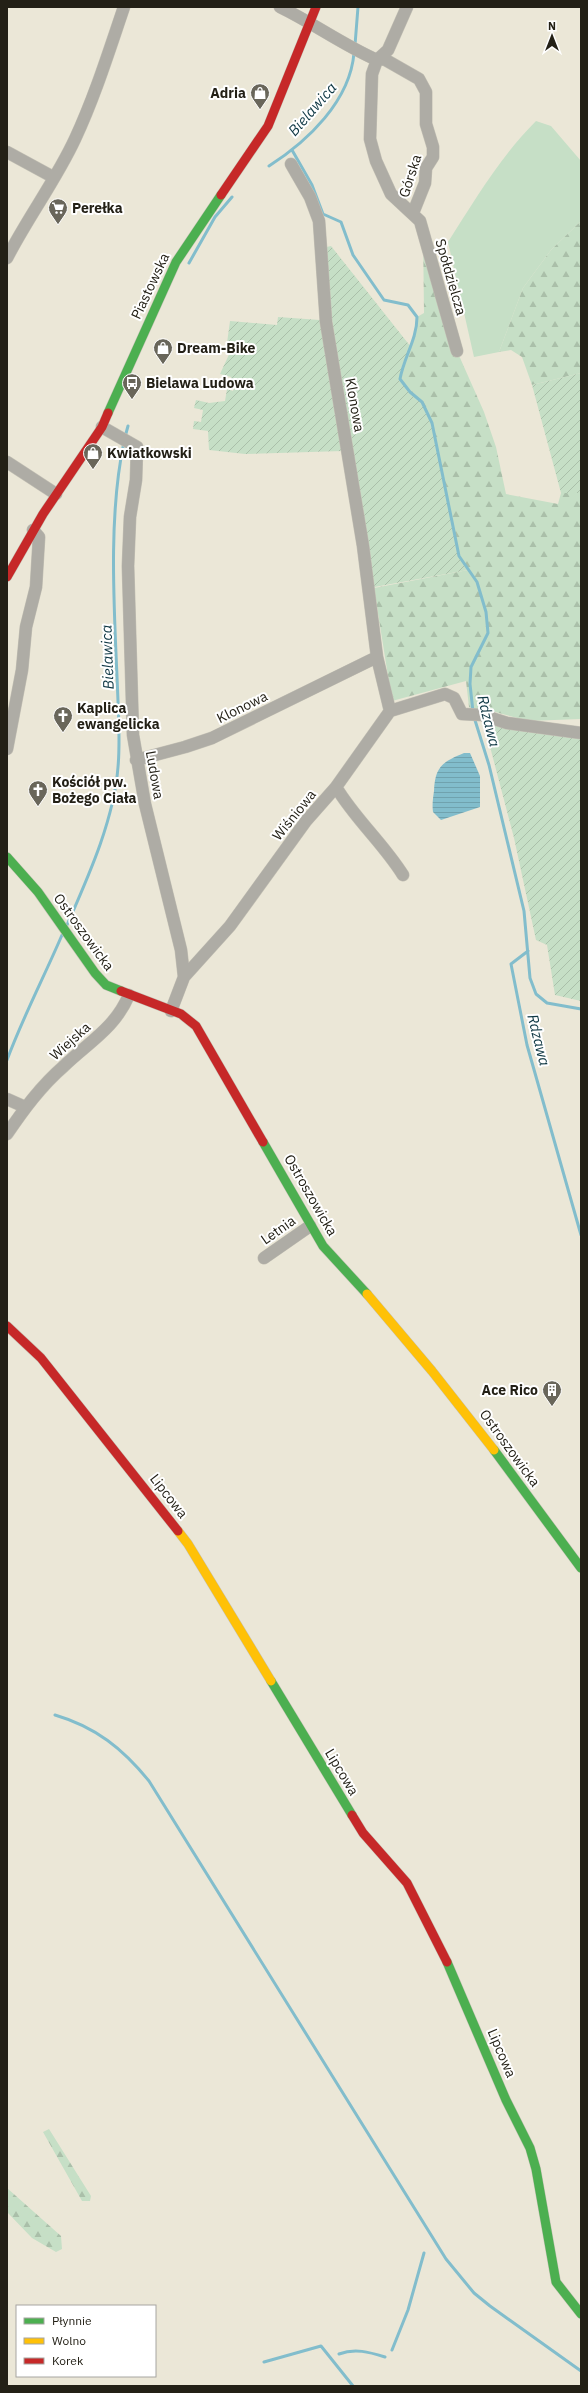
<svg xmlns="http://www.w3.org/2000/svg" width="588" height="2393" font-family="'IBM Plex Sans',sans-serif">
	<defs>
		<pattern id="forest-firs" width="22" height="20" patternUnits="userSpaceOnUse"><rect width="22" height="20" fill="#c6dfc6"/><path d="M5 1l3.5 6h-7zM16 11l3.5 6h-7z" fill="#aabfa9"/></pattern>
		<pattern id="garden-furrows" width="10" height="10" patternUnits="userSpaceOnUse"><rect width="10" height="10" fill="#c6dfc6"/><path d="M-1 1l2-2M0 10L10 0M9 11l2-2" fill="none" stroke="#aabfa9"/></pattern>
		<pattern id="water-rules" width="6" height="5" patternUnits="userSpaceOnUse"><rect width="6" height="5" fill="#82bdcc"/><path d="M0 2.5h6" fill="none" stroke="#70a2ae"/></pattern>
	</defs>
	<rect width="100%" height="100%" fill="#ebe7d7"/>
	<path fill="#c6dfc6" d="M536,121L551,126L581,161V221L551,250L523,288L499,352L474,357L448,242C475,200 500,157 536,121Z"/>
	<path fill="url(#forest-firs)" d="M581,221V373L532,385L522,357L511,350L499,352L523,288L551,250Z
		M423,230L457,351L484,412L496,447L506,494L558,504L561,493H581V719L528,721L488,710L472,711L469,707L466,681L392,701L374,588L468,570L459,556L432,423L422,402L410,392L400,379C404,357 417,339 417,317L424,313Z
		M49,2129L91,2196L90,2201H82L43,2132Z
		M7,2188L61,2236L62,2249L56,2252L32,2238L7,2212Z"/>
	<path fill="url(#garden-furrows)" d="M331,246L411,347L403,363L401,379L410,392L422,402L432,423L459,556L468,570L369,588L322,248Z
		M278,317L320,320L343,451L245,454L209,450L208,431L193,429L194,421L201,422L203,410L194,408L196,400L209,403L225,401L227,389L233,391L235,384L230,383L231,377L220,374L232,348L227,343L230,321L277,325Z
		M581,373V493H561L532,385Z
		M483,720L581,733V1001L555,995L547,945L536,940L514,838Z"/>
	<path fill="url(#water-rules)" d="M464,753H470L480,776V807L441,820L433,812C432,805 433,798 434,791C435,767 442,762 464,753Z"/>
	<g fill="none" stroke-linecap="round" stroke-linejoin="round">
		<path stroke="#82bdcc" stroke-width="3" d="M355,45L358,7
			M292,150L312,185L323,214L341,222L353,255L384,300L408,305L417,317C417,339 404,357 400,379L410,392L422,402L432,423L459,556L477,582L486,612L488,633L471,667L470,684L473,712
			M269,166C308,141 350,101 354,53
			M189,263L215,217L232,197
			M125,437L128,426
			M474,717L489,765L524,911L530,978L536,994L547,1003L581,1009
			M67,925C88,877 114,820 118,767C120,745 119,723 118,701C115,620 107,521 124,442
			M528,951L511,964L527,1045L581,1235
			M7,1060C23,1017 44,977 62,935
			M55,1715C96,1727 123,1749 149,1781L446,2259L474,2293L490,2306L581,2371
			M392,2350L408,2310L424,2253
			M339,2354C355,2348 369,2352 385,2357
			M264,2362L321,2346L353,2386"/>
		<defs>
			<path id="street" d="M280,7C313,23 343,45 377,60
				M407,7L388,50L377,60L372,74L370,139L376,161L391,194L420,221L457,351
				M377,60L384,59L419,79L426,92V124L433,147V157L426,168L425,183L413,213
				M7,152L53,177
				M291,164L310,197L319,221L326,322L363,546L377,657L390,711
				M7,258C28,217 56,180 75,139C95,96 109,51 124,7
				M102,427L137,447L136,480L130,517L128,566L133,735L145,804L181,950L184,977
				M7,462L56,494
				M7,749L22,670L26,627L36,587L39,537L33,530
				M136,760L185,747L212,738L377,657
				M336,787C355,819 383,843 403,875
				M171,1011L184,977L230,926L306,821L336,787L390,711L445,694L454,698L462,714L482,715L507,723L581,733
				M7,1099L25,1107
				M7,1134C24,1109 41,1086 64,1066C89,1042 115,1028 129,995
				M264,1258L310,1226"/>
			<path id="fast" d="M108,413L176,262L221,195
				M7,857L38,892L95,973L106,985L121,991
				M263,1142L323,1246L367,1294
				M494,1450L581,1568
				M271,1681L352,1815
				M447,1962L506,2100L530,2148L536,2169L556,2282L581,2314"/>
			<path id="slow" d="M367,1294L432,1371L494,1450
				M178,1531L188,1544L271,1681"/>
			<path id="jam" d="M221,195L268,126L316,7
				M7,577L43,514L102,427L108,413
				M121,991L181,1014L196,1026L263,1142
				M7,1326L41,1358L178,1531
				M352,1815L363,1833L407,1883L447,1962"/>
		</defs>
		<use href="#street" stroke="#c5c2b6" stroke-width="13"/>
		<use href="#fast" stroke="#c5c2b6" stroke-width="10"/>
		<use href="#slow" stroke="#c5c2b6" stroke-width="10"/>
		<use href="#jam" stroke="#c5c2b6" stroke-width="10"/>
		<use href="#street" stroke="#aeaca5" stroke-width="12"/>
		<use href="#fast" stroke="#4caf50" stroke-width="9"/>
		<use href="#slow" stroke="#ffc107" stroke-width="9"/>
		<use href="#jam" stroke="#c62828" stroke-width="9"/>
	</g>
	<defs>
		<symbol id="shop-pin" viewBox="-11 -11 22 30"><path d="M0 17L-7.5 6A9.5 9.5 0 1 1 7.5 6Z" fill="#69665a" stroke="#fff"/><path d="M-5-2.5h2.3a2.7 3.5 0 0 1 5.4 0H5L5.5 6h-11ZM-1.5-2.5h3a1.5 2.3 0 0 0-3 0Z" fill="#fff"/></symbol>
		<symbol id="supermarket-pin" viewBox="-11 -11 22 30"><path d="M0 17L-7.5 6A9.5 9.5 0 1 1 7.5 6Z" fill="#69665a" stroke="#fff"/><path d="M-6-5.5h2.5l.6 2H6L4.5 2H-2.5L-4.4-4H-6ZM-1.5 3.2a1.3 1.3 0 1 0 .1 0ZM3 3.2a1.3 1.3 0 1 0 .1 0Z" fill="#fff"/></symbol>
		<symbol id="bus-pin" viewBox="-11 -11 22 30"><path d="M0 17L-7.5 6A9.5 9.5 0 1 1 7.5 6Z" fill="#69665a" stroke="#fff"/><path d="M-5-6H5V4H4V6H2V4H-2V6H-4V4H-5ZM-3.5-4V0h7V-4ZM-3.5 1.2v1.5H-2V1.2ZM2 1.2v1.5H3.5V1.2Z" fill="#fff"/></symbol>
		<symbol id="church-pin" viewBox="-11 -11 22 30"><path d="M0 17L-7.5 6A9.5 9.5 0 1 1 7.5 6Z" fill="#69665a" stroke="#fff"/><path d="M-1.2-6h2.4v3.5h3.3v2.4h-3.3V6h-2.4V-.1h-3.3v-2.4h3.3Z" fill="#fff"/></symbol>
		<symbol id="building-pin" viewBox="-11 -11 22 30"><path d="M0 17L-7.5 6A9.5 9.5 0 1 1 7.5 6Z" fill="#69665a" stroke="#fff"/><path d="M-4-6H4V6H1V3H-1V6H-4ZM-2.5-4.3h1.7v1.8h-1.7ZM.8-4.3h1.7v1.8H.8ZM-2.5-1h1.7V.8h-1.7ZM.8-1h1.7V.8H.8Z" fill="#fff"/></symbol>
	</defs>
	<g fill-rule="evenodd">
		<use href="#shop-pin" x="249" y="82" width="22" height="30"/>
		<use href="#supermarket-pin" x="47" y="197" width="22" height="30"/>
		<use href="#shop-pin" x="152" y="337" width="22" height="30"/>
		<use href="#bus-pin" x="121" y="372" width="22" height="30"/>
		<use href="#shop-pin" x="82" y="442" width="22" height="30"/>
		<use href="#church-pin" x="52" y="705" width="22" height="30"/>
		<use href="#church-pin" x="27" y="779" width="22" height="30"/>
		<use href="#building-pin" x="541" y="1379" width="22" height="30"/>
	</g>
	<g text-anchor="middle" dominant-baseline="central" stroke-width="4" stroke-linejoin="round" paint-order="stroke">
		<g font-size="14" font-weight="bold" fill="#232016" stroke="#fff" text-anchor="start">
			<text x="246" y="93" text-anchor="end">Adria</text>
			<text x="72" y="208">Perełka</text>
			<text x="177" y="348">Dream-Bike</text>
			<text x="146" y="383">Bielawa Ludowa</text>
			<text x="107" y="453">Kwiatkowski</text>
			<text x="77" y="708">Kaplica<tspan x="77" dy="16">ewangelicka</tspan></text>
			<text x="52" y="782">Kościół pw.<tspan x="52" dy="16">Bożego Ciała</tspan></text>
			<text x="538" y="1390" text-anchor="end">Ace Rico</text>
		</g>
		<g font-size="14" fill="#232016" stroke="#fff">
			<text transform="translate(410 176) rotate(-72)">Górska</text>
			<text transform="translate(451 277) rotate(74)">Spółdzielcza</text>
			<text transform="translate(150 286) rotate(-65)">Piastowska</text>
			<text transform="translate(355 405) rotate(80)">Klonowa</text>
			<text transform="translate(242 707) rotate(-26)">Klonowa</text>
			<text transform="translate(155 775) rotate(80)">Ludowa</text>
			<text transform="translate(294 815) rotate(-51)">Wiśniowa</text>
			<text transform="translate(84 932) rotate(54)">Ostroszowicka</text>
			<text transform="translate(70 1041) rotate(-42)">Wiejska</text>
			<text transform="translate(311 1195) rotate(60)">Ostroszowicka</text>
			<text transform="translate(278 1230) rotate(-35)">Letnia</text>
			<text transform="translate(510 1448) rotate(54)">Ostroszowicka</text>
			<text transform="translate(169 1496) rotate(52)">Lipcowa</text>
			<text transform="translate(342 1772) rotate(59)">Lipcowa</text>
			<text transform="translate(502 2053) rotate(67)">Lipcowa</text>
		</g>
		<g font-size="15" font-style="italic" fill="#0f3844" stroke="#fff">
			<text transform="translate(312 109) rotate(-49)">Bielawica</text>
			<text transform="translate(107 657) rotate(-92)">Bielawica</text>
			<text transform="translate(489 721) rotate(76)">Rdzawa</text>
			<text transform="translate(539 1040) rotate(76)">Rdzawa</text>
		</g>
	</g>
	<rect width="588" height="2393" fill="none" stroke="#232016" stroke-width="16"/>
	<rect x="16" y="2305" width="140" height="72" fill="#ffffff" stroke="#a7a6a2"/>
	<rect x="24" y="2318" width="20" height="6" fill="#4caf50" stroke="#a7a6a2"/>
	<text x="52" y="2325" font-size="12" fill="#232016">Płynnie</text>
	<rect x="24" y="2338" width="20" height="6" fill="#ffc107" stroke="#a7a6a2"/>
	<text x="52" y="2345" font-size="12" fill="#232016">Wolno</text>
	<rect x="24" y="2358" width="20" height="6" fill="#c62828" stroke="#a7a6a2"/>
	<text x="52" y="2365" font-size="12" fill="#232016">Korek</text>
	<g transform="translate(552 36)" stroke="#ffffff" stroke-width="3" paint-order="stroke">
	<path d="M0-3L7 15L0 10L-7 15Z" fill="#232016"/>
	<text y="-6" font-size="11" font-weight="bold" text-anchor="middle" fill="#232016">N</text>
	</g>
</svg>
